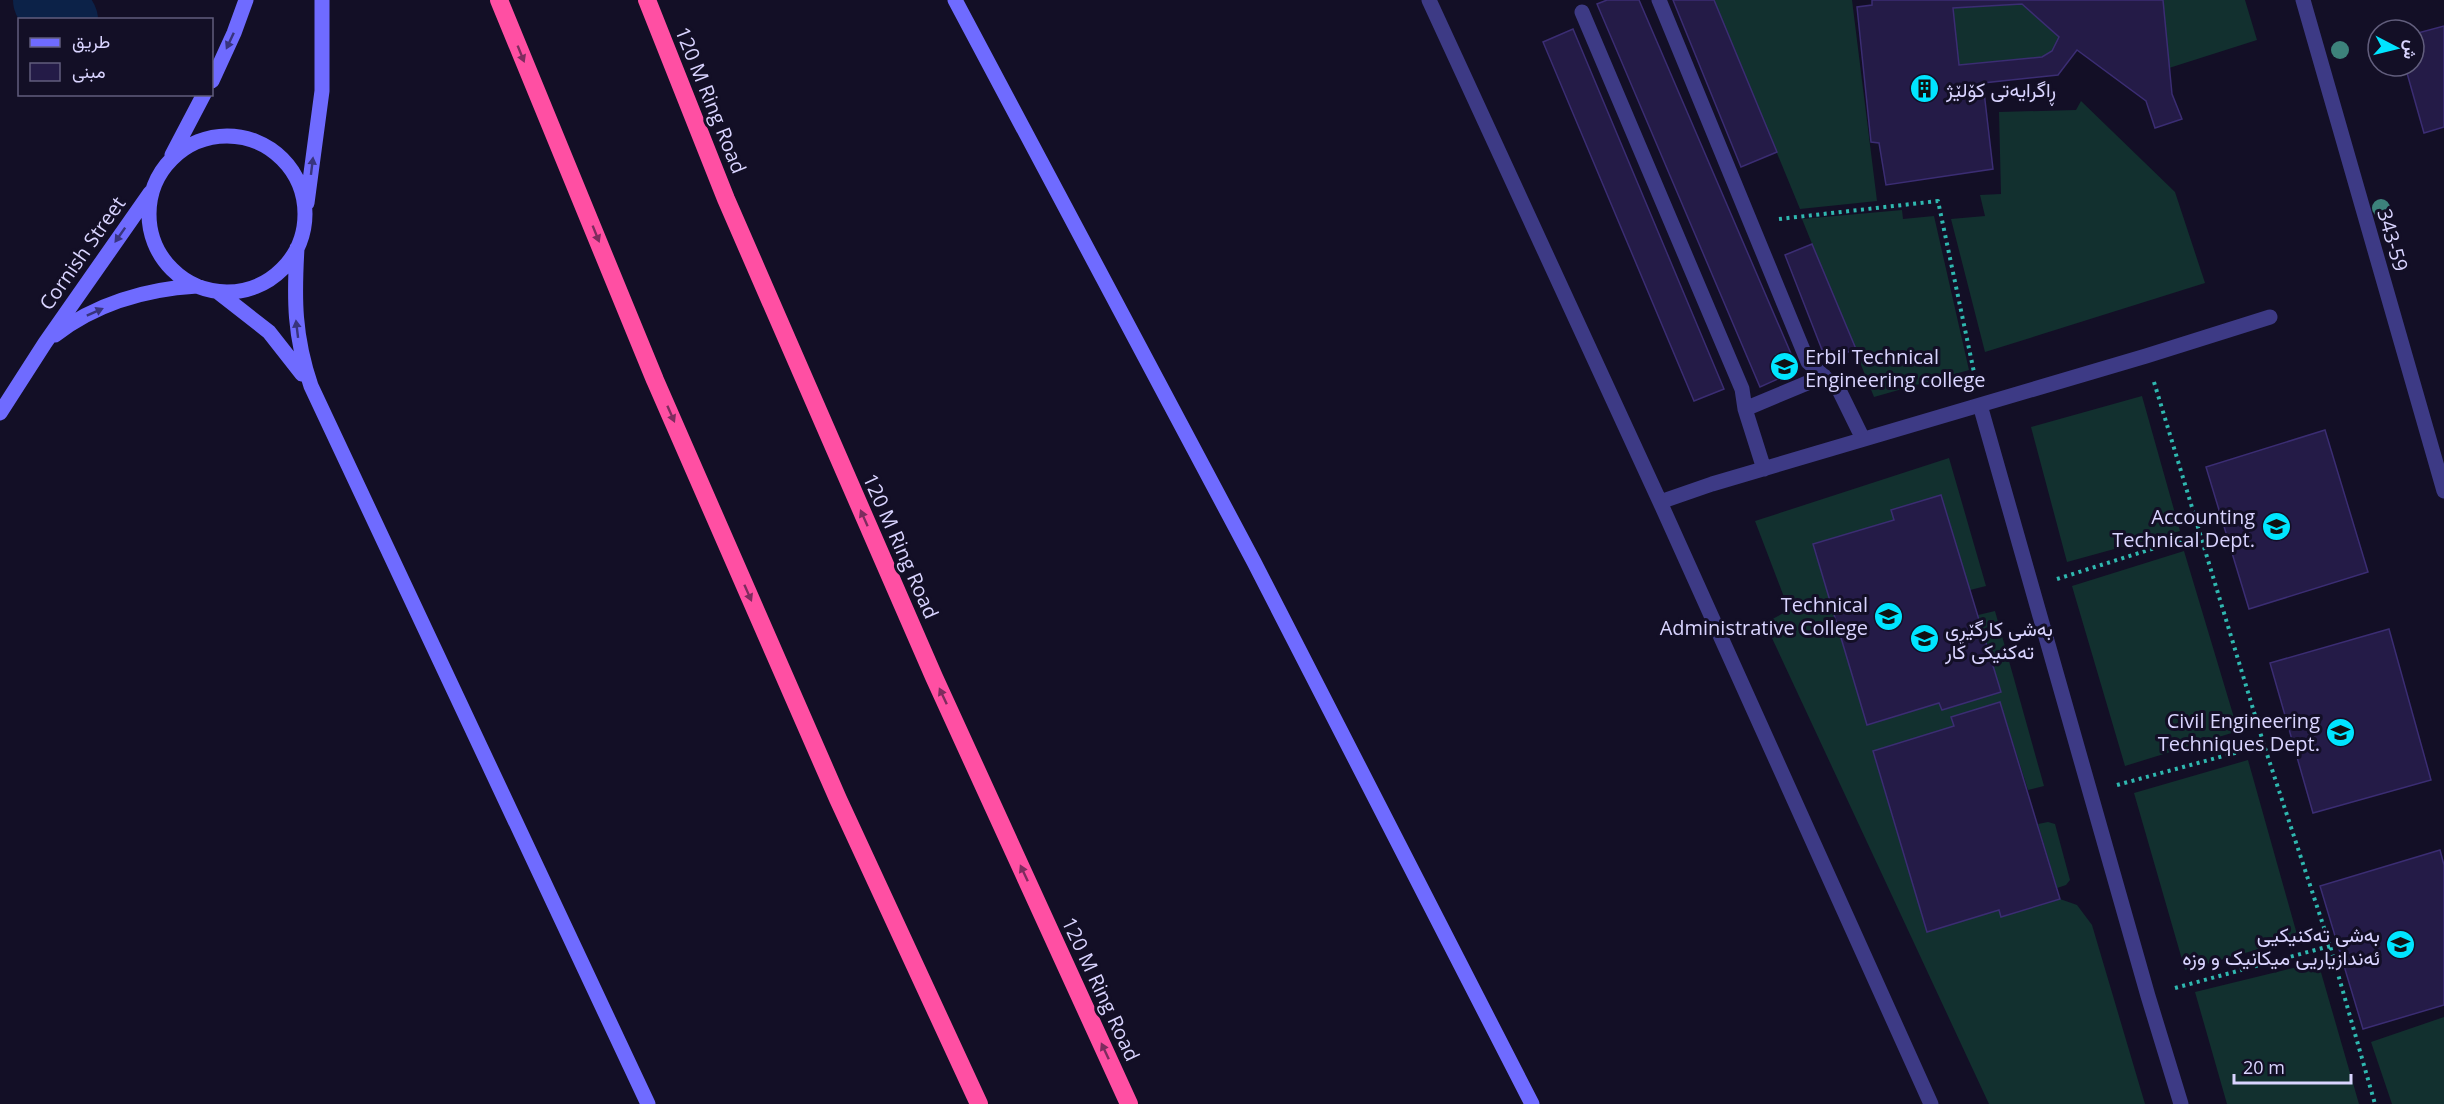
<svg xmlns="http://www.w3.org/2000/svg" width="2444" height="1104" font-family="'Open Sans',Vazirmatn,sans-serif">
	<rect width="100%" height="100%" fill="#130f26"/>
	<path fill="#12302f" d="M1714,0H1852L1877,201L1800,209Z
		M2163,0H2245L2257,40L2169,68Z
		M2022,4L2059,37L2052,51L2042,57L1959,65L1953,8Z
		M2081,101L2175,192L2205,283L1985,352L1951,219L1985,216L1980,195L2001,194L1999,112L2076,110Z
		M1902,210L1903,219L1934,216L1969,370L1874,397L1802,219Z
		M2142,396L2180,531L2067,562L2031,427Z
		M1949,458L1986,586L1970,590L1894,520L1813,545L1868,725L1939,703L1942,710L2001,692L1978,615L1995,611L2044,786L2028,790L2000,702L1952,717L1954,726L1873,752L1927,932L1999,910L2001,917L2060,899L2077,905L2092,925L2145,1104H1989L1765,623L1789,610L1755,521Z
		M2184,551L2238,731L2125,766L2072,586Z
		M2248,760L2298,938L2185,970L2134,793Z
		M2048,822L2055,824L2070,880L2066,885L2057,888L2038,824Z
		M2318,962L2359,1104H2227L2195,992Z
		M2444,1017V1104H2392L2371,1042Z"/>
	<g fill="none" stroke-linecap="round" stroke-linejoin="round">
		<path stroke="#0c2248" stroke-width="70" d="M48,0L63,20"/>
	</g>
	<path fill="#241b47" stroke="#3b2d73" stroke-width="1.5" fill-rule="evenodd" d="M1607,0H1639L1798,370L1760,387L1597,4Z
		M1673,0H1714L1777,152L1741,167Z
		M1872,0H2163L2172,94L2182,119L2155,128L2146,101L2077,50L2058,75L1983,83L1993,169L1886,185L1879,143L1871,142L1857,7L1872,5ZM2022,4L2059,37L2052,51L2042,57L1959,65L1953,8Z
		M2444,26V127L2424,133L2405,66H2414V34Z
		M1573,29L1724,389L1694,401L1543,42Z
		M1812,244L1856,349L1826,360L1785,255Z
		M2325,430L2368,572L2249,609L2206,467Z
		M1941,495L2001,692L1942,710L1939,703L1867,725L1813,544L1894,520L1891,510Z
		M2389,629L2431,780L2313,813L2270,663Z
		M2000,702L2060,899L2001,917L1999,910L1927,932L1873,751L1954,726L1951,717Z
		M2440,850L2444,865V1005L2363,1029L2320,886Z"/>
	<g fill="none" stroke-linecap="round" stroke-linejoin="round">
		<path stroke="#2fb8b0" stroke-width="4" stroke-dasharray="3 4.5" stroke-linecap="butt" d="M1779,219L1938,201L1975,377
			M2154,382L2264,745L2330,946L2375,1104
			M2057,579L2199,534
			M2117,785L2264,745
			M2175,988L2330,946"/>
		<path stroke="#3d3a85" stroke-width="15" d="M1429,0L1660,502L1931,1104
			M1659,0L1808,362L1839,390L1863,439
			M1582,12L1742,389L1745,409L1764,469
			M1980,405L2148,996L2181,1104
			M1745,409L1824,376
			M1660,502L1712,484L2146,356L2270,317"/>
		<path stroke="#3d3a85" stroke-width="15" d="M2303,0L2444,491"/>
		<path stroke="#6f6bff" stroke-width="15" d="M955,0L1254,562L1532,1104
			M212,81L234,33L246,0
			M149 214a78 78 0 1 1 156 0a78 78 0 1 1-156 0Z
			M172,155L204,94
			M307,203L322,91V0
			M297,248C294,299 294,336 311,386L648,1104
			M218,292L269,332L302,374
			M55,335C95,304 146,289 197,286
			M0,413L45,343L150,193"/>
		<path stroke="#ff4fa3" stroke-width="18" d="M499,0L655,380L838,799L979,1104
			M647,0L726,199L934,677L1129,1104"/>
	</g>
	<g fill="#3d827b">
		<circle cx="2340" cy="50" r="9"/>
		<circle cx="2381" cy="208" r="9"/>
	</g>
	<defs><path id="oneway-solid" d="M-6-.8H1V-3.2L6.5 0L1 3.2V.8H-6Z" transform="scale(1.5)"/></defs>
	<g fill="#38347d">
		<use href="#oneway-solid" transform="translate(230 41) rotate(115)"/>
		<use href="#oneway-solid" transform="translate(312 166) rotate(-83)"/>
		<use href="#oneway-solid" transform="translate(120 235) rotate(125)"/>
		<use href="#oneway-solid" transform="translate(95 312) rotate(-24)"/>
		<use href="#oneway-solid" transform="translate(297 329) rotate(-97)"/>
	</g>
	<g fill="#7d2c5e">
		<use href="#oneway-solid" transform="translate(521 54) rotate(68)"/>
		<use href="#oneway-solid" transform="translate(596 234) rotate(68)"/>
		<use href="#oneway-solid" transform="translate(671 414) rotate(66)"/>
		<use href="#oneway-solid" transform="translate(864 518) rotate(-114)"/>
		<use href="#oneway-solid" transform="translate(748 593) rotate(66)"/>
		<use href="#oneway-solid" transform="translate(943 696) rotate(-115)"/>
		<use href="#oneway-solid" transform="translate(1024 873) rotate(-115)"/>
		<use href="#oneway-solid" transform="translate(1105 1051) rotate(-115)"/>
	</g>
	<defs>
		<symbol id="building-disc" viewBox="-11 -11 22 22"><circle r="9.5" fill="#00e5ff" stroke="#130f26"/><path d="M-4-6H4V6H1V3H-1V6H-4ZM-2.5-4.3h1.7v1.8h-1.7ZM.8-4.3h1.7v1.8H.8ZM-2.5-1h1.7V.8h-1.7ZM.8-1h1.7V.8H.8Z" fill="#111"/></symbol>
		<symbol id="university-disc" viewBox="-11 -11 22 22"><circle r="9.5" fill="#00e5ff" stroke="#130f26"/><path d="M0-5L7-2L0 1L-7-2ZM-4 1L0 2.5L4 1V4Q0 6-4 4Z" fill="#111"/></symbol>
	</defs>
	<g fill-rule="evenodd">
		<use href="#building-disc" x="1908" y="72" width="33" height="33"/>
		<use href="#university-disc" x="1768" y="350" width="33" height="33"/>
		<use href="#university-disc" x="2260" y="510" width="33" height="33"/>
		<use href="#university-disc" x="1872" y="600" width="33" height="33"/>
		<use href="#university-disc" x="1908" y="622" width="33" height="33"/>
		<use href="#university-disc" x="2324" y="716" width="33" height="33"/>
		<use href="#university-disc" x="2384" y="928" width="33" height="33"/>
	</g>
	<g text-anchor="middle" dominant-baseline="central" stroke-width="6" stroke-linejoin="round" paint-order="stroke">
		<g font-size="20" fill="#d9d4ff" stroke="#130f26" text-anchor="end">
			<text x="1946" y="89" text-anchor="start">ڕاگرایەتی کۆلێژ</text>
			<text x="1805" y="356" text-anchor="start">Erbil Technical<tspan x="1805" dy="23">Engineering college</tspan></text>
			<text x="2255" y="516">Accounting<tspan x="2255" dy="23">Technical Dept.</tspan></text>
			<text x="1868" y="604">Technical<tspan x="1868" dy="23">Administrative College</tspan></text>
			<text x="1945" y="628" text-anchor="start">بەشی کارگێڕی<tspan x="1945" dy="23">تەکنیکی کار</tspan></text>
			<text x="2320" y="720">Civil Engineering<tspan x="2320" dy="23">Techniques Dept.</tspan></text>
			<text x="2380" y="934">بەشی تەکنیکیی<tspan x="2380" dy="23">ئەندازیاریی میکانیک و وزە</tspan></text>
		</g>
		<g font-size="20" fill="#d9d4ff" stroke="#130f26">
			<text transform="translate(711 100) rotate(68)">120 M Ring Road</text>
			<text transform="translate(2393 240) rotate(74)">343-59</text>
			<text transform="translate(82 253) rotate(-55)">Cornish Street</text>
			<text transform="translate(901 546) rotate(66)">120 M Ring Road</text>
			<text transform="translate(1101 989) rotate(65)">120 M Ring Road</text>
		</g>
	</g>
	<rect x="18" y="18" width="195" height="78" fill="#130f26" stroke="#625e7d" stroke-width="1.5"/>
	<rect x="30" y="38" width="30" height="9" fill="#6f6bff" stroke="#625e7d" stroke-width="1.5"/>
	<text x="72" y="48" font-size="18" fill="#d9d4ff">طريق</text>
	<rect x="30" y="63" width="30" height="18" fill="#241b47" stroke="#625e7d" stroke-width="1.5"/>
	<text x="72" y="78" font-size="18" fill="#d9d4ff">مبنى</text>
	<g transform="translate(2396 48) rotate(97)"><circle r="28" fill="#130f26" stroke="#625e7d" stroke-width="1.5"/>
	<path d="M0-4.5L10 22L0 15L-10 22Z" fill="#00e5ff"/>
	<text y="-9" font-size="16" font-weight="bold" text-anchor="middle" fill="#d9d4ff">ش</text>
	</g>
	<path d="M2234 1074v9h117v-9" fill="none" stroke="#d9d4ff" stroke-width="3"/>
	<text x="2243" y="1074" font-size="18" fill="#d9d4ff" stroke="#130f26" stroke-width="4.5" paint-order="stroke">20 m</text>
</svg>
